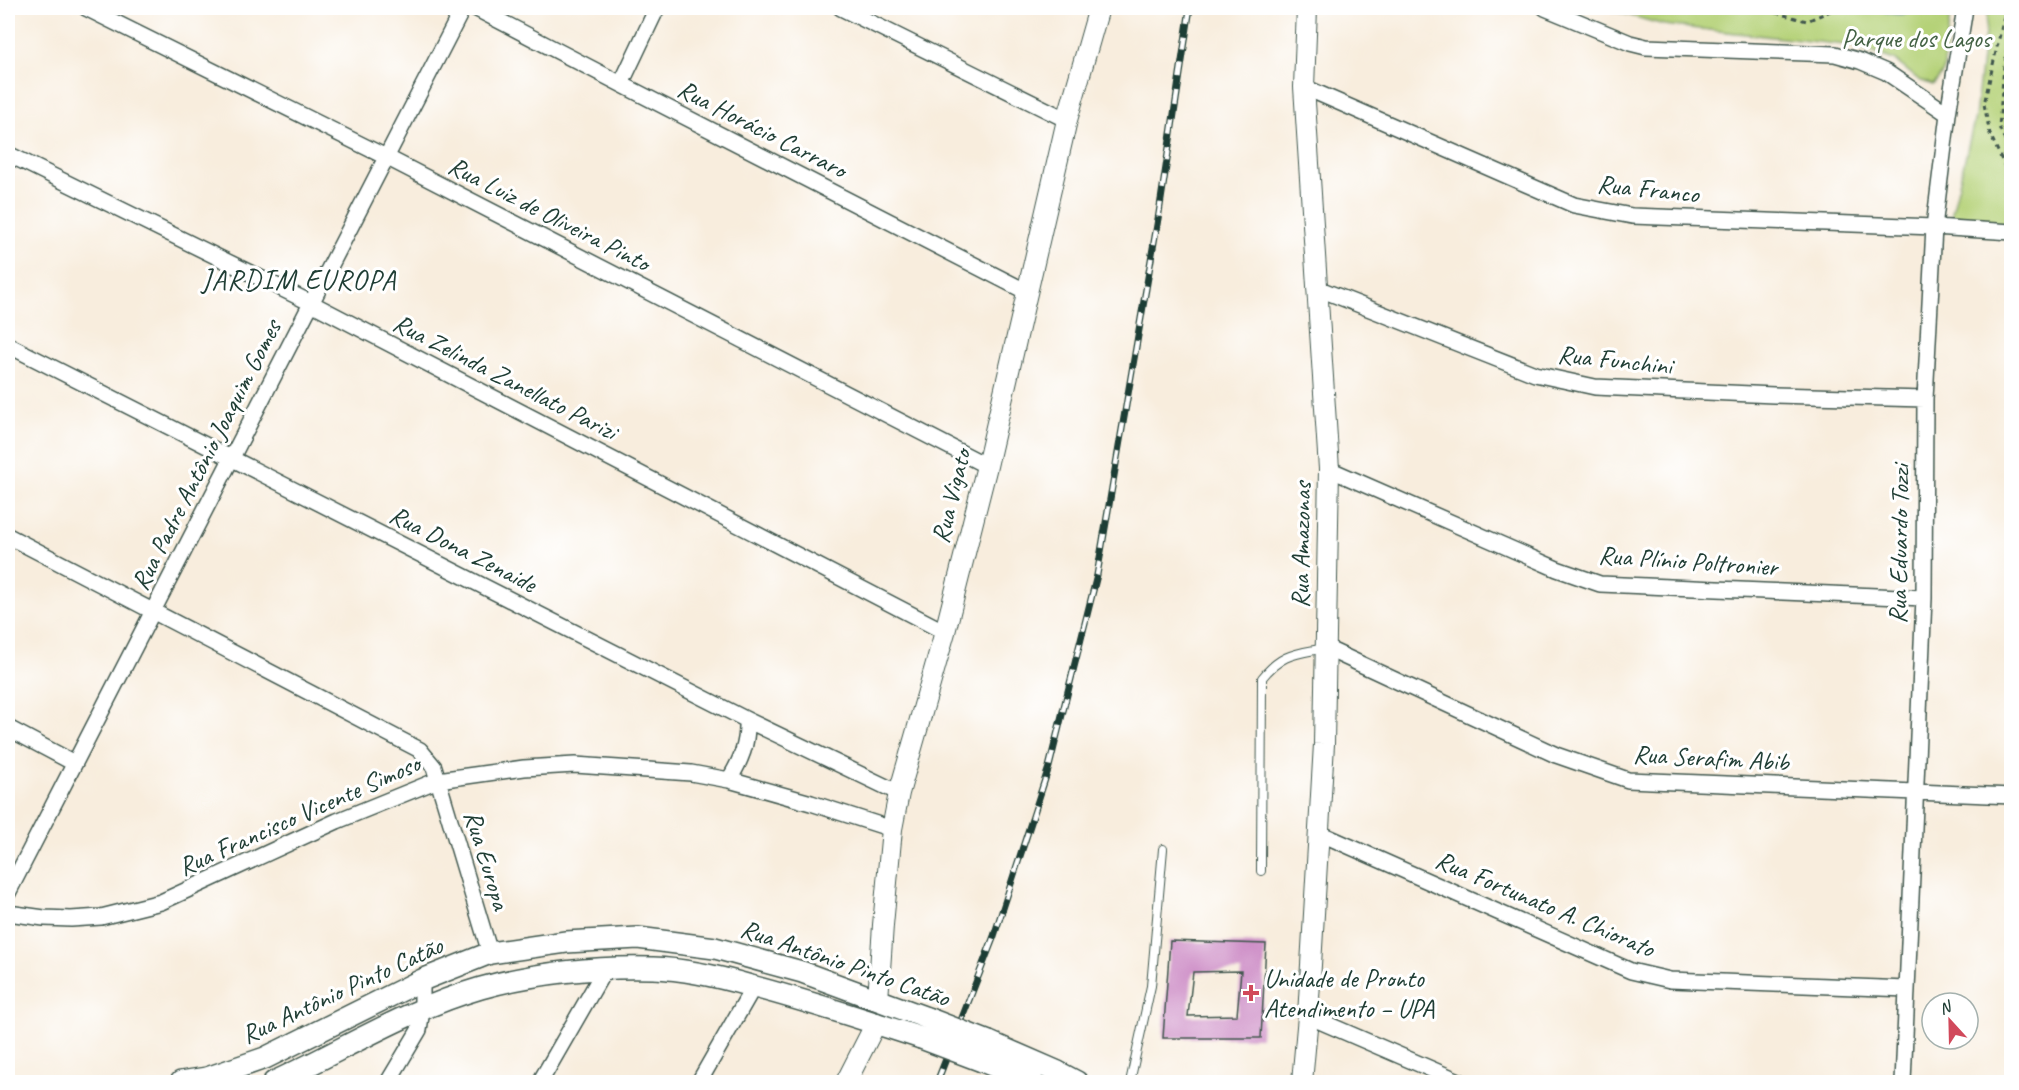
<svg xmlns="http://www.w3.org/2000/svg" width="2019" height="1090" font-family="Caveat,sans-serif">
	<rect width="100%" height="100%" fill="#fff"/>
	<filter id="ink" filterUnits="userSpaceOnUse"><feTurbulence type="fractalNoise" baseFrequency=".0167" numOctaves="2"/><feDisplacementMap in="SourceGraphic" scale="12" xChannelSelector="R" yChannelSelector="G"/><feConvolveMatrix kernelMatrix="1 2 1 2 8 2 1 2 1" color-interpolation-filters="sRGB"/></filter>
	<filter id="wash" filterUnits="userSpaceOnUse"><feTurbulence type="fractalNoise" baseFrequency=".008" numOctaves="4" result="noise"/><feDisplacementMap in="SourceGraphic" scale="24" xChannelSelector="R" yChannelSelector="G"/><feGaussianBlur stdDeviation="1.35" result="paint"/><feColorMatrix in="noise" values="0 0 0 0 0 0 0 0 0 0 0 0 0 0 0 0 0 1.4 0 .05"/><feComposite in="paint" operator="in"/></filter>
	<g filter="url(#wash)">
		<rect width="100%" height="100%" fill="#f8eddd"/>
		<path fill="#b5d278" stroke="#6a8856" stroke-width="1.5" d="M1603,8H1951L1943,72L1933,85L1919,80L1894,60L1855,46L1664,25Z
			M1988,8H2011V225L1950,221L1975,117Z"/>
		<path fill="#639ed3" stroke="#416e84" stroke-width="1.5" d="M1873,8H1918C1902,19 1891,13 1873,8Z"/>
		<g id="blocks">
			<path fill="#cd8dc6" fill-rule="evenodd" d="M1170,941L1266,944L1261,1038H1163ZM1241,971L1237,1015L1188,1016L1193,972Z"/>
		</g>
	</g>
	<g filter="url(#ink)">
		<use href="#blocks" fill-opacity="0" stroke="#40574d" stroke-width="1.5"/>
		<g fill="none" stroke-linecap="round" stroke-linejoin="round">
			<defs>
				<path id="service" d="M1261,871L1262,678C1282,653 1296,654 1325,648
					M1130,1082L1151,986L1163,849"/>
				<path id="minor" d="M86,8L386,157L987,466
					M475,8L621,84L1027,292
					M841,8L1067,120
					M1545,8L1630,43L1646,47L1835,54L1860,61L1886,72L1948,114
					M621,84L657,8
					M1304,87L1574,205L1632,216L1934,227L2012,232
					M8,154L311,303L945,632
					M1317,288L1535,374L1595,387L1774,395L1925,399
					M8,345L747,720L899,793
					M1329,469L1557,569L1600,584L1924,598
					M8,536L420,750L434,767L490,953
					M1326,648L1556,755L1628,780L2012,796
					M8,728L74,763
					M729,780C741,760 748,744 747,720
					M1317,832L1631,971L1670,980L1907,989
					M8,893L463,8
					M8,913L44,918L71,919L101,917L161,902L337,821L438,780L524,768L575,765L691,773L729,780L811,803L892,829
					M1308,1016L1461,1082
					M388,1082L419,1030L422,1010V980
					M540,1082L605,969
					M699,1082L754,986
					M1903,1082L1924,598L1925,399L1934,227L1948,114L1965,8"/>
				<path id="tertiary" d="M878,1000L883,925L892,829L899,793L945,632L987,466L1067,120L1099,8
					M846,1082L876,1023
					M1302,1082L1308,1016L1324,744L1329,469L1304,87L1307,8"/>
				<path id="secondary" d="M989,1042L1058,1072L1077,1082
					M982,1061L1033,1082
					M181,1082L207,1078L265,1058L422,980L490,953L566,942L638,938L715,948L802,972L927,1018
					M274,1082C343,1050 408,1009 481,988C534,973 599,966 653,968C686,969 720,977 751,986C809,1001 865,1020 921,1038"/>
			</defs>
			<use href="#service" stroke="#40574d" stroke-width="10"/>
			<use href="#minor" stroke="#40574d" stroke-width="18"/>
			<use href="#tertiary" stroke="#40574d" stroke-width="22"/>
			<use href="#secondary" stroke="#40574d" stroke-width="24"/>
			<path stroke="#40574d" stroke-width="3" stroke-dasharray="4.5 4.5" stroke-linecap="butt" d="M1686,8L1709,10L1761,9L1807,21L1837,8
				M1821,8L1825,13
				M2006,8L1984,104L1990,134L2005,167L2012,174
				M2012,30L2004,66L1999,127L2012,156"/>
			<use href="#service" stroke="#fff" stroke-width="8"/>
			<use href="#minor" stroke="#fff" stroke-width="15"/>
			<use href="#tertiary" stroke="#fff" stroke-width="20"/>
			<use href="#secondary" stroke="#fff" stroke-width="21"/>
			<defs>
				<path id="rail" d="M937,1082L994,936L1049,767L1097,575L1159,213L1190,8"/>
			</defs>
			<use href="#rail" stroke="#1f3d34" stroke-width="7"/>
			<use href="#rail" stroke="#fff" stroke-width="4.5" stroke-dasharray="14" stroke-linecap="butt"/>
			<defs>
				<path id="secondary-bridge" d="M927,1018L989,1042
					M921,1038L982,1061"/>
			</defs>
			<use href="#secondary-bridge" stroke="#40574d" stroke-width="24" stroke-linecap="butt"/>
			<use href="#secondary-bridge" stroke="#fff" stroke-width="21"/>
		</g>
	</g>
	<path fill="#d1495b" stroke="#fff" stroke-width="2" d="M1248 984h6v6h6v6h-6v6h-6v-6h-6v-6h6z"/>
	<g text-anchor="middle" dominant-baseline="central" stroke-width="6" stroke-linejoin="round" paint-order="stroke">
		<g font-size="26" fill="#446245" stroke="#fff">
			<text x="1916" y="38">Parque dos Lagos</text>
		</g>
		<g font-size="26" fill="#1f3d34" stroke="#fff">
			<text transform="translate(762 129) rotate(27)">Rua Horácio Carraro</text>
			<text transform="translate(1648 189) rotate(6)">Rua Franco</text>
			<text transform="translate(549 214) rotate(27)">Rua Luiz de Oliveira Pinto</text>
			<text transform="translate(1615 360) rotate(6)">Rua Funchini</text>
			<text transform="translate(505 377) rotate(27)">Rua Zelinda Zanellato Parizi</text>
			<text transform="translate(206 455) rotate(-63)">Rua Padre Antônio Joaquim Gomes</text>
			<text transform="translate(951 496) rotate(-76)">Rua Vigato</text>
			<text transform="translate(1899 544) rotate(-89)">Rua Eduardo Tozzi</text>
			<text transform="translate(1301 545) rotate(-89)">Rua Amazonas</text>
			<text transform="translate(463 549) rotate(27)">Rua Dona Zenaide</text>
			<text transform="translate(1688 561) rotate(4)">Rua Plínio Poltronier</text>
			<text transform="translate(1711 758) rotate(3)">Rua Serafim Abib</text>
			<text transform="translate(299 815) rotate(-24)">Rua Francisco Vicente Simoso</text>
			<text transform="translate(487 860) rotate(73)">Rua Europa</text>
			<text transform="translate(1545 904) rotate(23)">Rua Fortunato A. Chiorato</text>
			<text transform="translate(845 963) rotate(19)">Rua Antônio Pinto Catão</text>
			<text transform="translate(342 990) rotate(-25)">Rua Antônio Pinto Catão</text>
		</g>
		<g font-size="26" fill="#1f3d34" stroke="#fff" text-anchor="start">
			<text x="1264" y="978">Unidade de Pronto<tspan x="1264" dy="30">Atendimento – UPA</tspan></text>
		</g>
		<g font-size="28" letter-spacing="1.5" fill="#1f3d34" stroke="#fff">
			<text x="299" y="279">JARDIM EUROPA</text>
		</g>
	</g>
	<rect width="2019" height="1090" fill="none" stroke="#fff" stroke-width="30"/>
	<g transform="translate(1950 1021) rotate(338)"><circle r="28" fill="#ffffff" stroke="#a5b1ae" stroke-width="1.5"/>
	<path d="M0-4.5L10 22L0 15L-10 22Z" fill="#d1495b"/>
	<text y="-9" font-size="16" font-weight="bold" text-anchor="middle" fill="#1f3d34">N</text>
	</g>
</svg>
